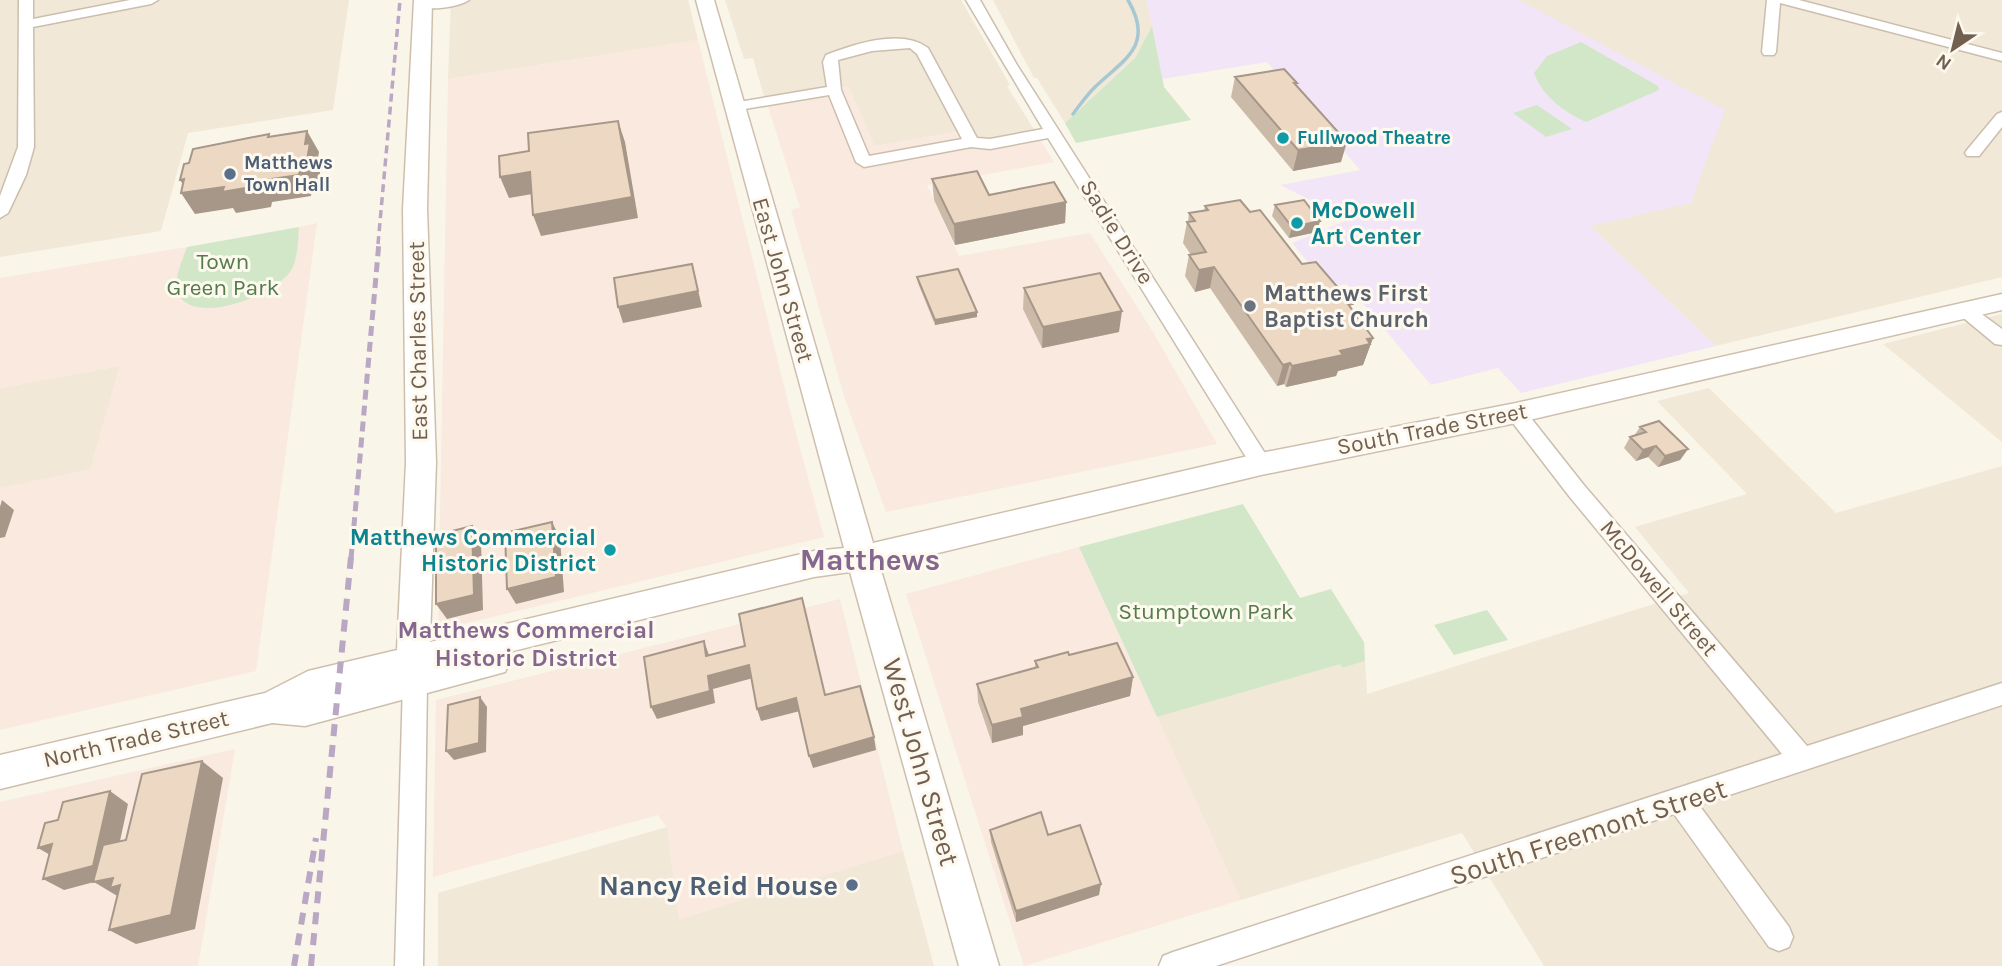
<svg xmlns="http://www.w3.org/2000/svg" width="2002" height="966" font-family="Karla,sans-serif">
	<rect width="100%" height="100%" fill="#faf5e9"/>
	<path fill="#f1e8d8" d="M0,0H349L333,110L188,133L161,231L0,257Z
		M451,0H688L698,40L448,79Z
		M725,0H961L1010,85L1007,86L1036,133L971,145L963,131L875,146L765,100L753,58L744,59Z
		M993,0H1147L1152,26L1135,58L1065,123L1037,78H1034Z
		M1519,0H2002V277L1716,346L1590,226Z
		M2002,314V442L1883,344Z
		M120,366L90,470L0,488V388Z
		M1709,388L1836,513L2002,466V966H1544L1462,833L1241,900L1157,717L1340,663L1343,668L1365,661L1367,694L1689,593L1635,527L1747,494L1657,401Z
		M667,827L679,919L903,851L934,966H438V893Z"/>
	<path fill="#f9e9de" d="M698,40L793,422L824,537L438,630L448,79Z
		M849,86L875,146L963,131L971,145L1036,133L1054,162L927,185L959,256L1090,233L1153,332L1217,444L886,512L844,396L791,210L800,207L766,100Z
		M317,223L256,671L0,730V488L90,469L120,366L0,388V278L187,247L176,285L230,306L258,296L284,279L296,259L299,227Z
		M1079,547L1241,900L1024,966L906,594Z
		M840,599L903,851L679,919L667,827L658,815L433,877L436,700Z
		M235,749L198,966H0V802Z"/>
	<path fill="#f2e5f7" d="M1147,0H1519L1725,110L1691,203L1590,226L1716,346L1521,393L1498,368L1431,385L1347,284L1329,287L1292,243L1345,221L1324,207L1280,185L1360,170L1267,62L1162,79Z"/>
	<path fill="#d2e7c8" d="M1152,26L1164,87L1191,120L1076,143L1065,123L1135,58Z
		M1581,42L1658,86L1659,90L1586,122C1564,112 1542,96 1534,73L1547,56Z
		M1537,105L1572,129L1546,137L1513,113Z
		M299,227C298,240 298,257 292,269C277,295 195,327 178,294C172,282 183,259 187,247Z
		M1243,504L1300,598L1331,589L1364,642L1365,661L1343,668L1340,664L1157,717L1079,547Z
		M1487,610L1508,640L1454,655L1434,625Z"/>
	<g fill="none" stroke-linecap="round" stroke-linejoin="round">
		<path stroke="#a6c8d3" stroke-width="3.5" d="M1073,114C1080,105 1086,96 1094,88C1124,59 1155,46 1128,0"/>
		<defs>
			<path id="street" d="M19,0H33V19L130,0H158L151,4L33,27L34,147L26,175L8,213L0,218V196L18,147Z
				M469,0C459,7 426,12 416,5L431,0Z
				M966,0H980L1017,65L1268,458L1271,464L1268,470L1261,472L1254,470L1048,138L990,149L971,147L864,167L856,162L829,95L733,111L726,107L733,103L827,87L823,62L826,55C854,44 902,28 928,48L977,138L990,139L1043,129ZM910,48L917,54L962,139L869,156L841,90L838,60L872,51Z
				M1767,0H1799L2002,53V61L1780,3L1776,52L1774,55H1764L1762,52Z
				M2002,112V127L1979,156H1967L1965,153L1967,150L1997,114Z
				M1966,305L1972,307L2002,329V345L1995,344L1960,315L1957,311L1960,307Z
				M1516,406L1523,408L1583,484L1807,746L2002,683V705L1699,805L1789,927L1793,937L1789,947L1779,951L1769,947L1674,814L1216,966H1159L1163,956L1173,952L1782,754L1569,496L1509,418L1506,413L1509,408Z
				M415,671L424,674L427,682L423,966H395L403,682L406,674Z"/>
			<path id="secondary" d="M414,0H432L427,209L436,462L430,642L814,551L844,548L696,0H714L873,543L1261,453L1516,403L2002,294V310L1516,423L1261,475L880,567L999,966H959L850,572L814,577L505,653L510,662L505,672L305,726L272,723L0,789V755L265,693L308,671L397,650L406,462L403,209Z"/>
		</defs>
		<use href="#street" stroke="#cbbeaf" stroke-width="3"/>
		<use href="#secondary" stroke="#cebfad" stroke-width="3"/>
		<use href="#street" fill="#fff" fill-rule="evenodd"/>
		<use href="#secondary" fill="#fff" fill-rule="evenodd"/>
		<path stroke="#b9a7c3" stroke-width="3.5" stroke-dasharray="8 5" stroke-linecap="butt" d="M378,244L400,0"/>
		<path stroke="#b9a7c3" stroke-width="5" stroke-dasharray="10 6" stroke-linecap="butt" d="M351,559L379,242"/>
		<path stroke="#b9a7c3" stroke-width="6" stroke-dasharray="12 9" stroke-linecap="butt" d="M294,966L316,838
			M311,966L351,557"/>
	</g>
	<path fill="#ccbaa8" d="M1235,77L1297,83L1296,86L1341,162L1293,171L1231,97Z
		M932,179L989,195L1066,202L1065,223L955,245L934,200Z
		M1275,205L1317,232L1289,238L1272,216Z
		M1205,206L1250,212L1302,264L1352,304L1350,308L1373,338L1363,365L1338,371L1336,376L1286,387L1284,384L1277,386L1210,288L1195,292L1185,276L1189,255H1191L1183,243L1187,222H1188L1189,213L1204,211Z
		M917,277L977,317L935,325L918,283Z
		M1024,288L1119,332L1042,348L1023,309Z
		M1640,427L1688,449L1680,460L1658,467L1648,457L1636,461L1624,448L1630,437L1634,436Z
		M1069,655L1133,677L1130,696L1023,726V735L992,743L978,702L977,684L1035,668V661Z
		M990,830L1099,895L1016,922L991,842Z"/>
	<path fill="#a69788" d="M618,121L625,142L638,218L541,236L533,215Z
		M307,131L319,152L318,158L321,164L319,181H313L311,196L272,202L271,207L236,213L233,208L195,214L181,193L188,192L180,180L184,179L224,187L259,181L305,144Z
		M1347,142L1341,162L1293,171L1298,150Z
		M530,172L538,193L509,198L500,177Z
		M1066,202L1065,223L955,245L954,224Z
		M1320,221L1317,232L1289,238L1292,227Z
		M692,264L702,307L623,323L618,307Z
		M1214,267L1210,288L1195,292L1199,270Z
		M1122,311L1119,332L1042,348L1043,327Z
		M977,312V317L935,325V320Z
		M1373,338L1363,365L1338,371L1336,376L1286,387L1292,366L1340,351L1367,339Z
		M1290,363L1284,384L1277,386L1283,365Z
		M1656,446L1648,457L1636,461L1643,450Z
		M1688,449L1680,460L1658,467L1665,456Z
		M2,500L14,510L5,537L0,538V507Z
		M552,522L560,538L564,592L516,604L507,589Z
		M472,526L481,542L483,610L447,619L436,604Z
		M704,641L709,655L711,669L706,656Z
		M749,665L753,678L713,689L715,703L657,719L651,707L708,676Z
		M1133,677L1130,696L1023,726V735L992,743V725L1021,709Z
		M480,697L487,707L486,752L454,760L446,751Z
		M796,698L800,711L761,721L757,709Z
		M874,737L876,750L813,768L809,756Z
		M202,761L223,778L195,929L136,944L109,930Z
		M110,791L128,804L112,878L138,893L119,897L94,882L64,890L43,879Z
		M52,844L59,860L38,848Z
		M1101,884L1099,895L1016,922V911Z"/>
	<path fill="#edd8c3" stroke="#a69788" stroke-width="2" d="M1284,69L1297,83H1294L1347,142L1298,150L1235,77Z
		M618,121L632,197L533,215L530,172L500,177L499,156L529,151L528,133Z
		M307,131L305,144L310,143L307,160H302L299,175L259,181L258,186L222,192L224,187L181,193L184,179L180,180L184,164L189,163L193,149L269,134L268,137Z
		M977,171L989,195L1054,182L1066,202L954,224L932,179Z
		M1240,200L1250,212L1260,210L1302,264L1316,262L1352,304H1348L1373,338L1367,339L1370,344L1340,351L1343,355L1292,366L1290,363L1283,365L1214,267L1199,270L1189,255L1206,252L1187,222L1195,221L1189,213L1208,210L1205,206Z
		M1304,200L1320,221L1292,227L1275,205Z
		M692,264L698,291L618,307L614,278Z
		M958,269L977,312L935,320L917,277Z
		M1100,273L1122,311L1043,327L1024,288Z
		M1659,421L1688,449L1665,456L1656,446L1643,450L1630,437L1646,432L1640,427Z
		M552,522L556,577L507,589L505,533Z
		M472,526L474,595L436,604V535Z
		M802,598L825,695L860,686L874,737L809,756L796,698L757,709L749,665L708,676L710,691L651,707L644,657L704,641L706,656L745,646L739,614Z
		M1117,643L1133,677L1021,709L1023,717L992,725L977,684L1038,667L1035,661L1068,652L1069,655Z
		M480,697L479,743L446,751L448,705Z
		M202,761L171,915L109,930L120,885L110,888L113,878L93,882L103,845L126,840L142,774Z
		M110,791L93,866L43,879L52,844L38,848L45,823L58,820L63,802Z
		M1041,812L1048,835L1080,825L1101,884L1016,911L990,830Z"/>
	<g fill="#0f9aa8" stroke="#fdf9ef" stroke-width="2.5">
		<circle cx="1283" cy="138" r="7"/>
		<circle cx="1297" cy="223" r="7"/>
		<circle cx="610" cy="550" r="7"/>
	</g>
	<g fill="#5c6f8a" stroke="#fdf9ef" stroke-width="2.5">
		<circle cx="230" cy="174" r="7"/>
		<circle cx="852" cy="885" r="7"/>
	</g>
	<circle fill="#6b7280" stroke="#fdf9ef" stroke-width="2.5" cx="1250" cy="306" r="7"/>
	<g text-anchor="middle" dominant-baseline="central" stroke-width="6" stroke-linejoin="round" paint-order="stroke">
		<g font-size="19" font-weight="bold" fill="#0d838f" stroke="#fdf9ef" text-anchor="start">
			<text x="1297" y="138">Fullwood Theatre</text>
		</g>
		<g font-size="19" font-weight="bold" fill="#4e5e75" stroke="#fdf9ef" text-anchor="start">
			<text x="244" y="163">Matthews<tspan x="244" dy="22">Town Hall</tspan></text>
		</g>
		<g font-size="23" font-weight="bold" fill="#0d838f" stroke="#fdf9ef" text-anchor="start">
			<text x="1311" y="210">McDowell<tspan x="1311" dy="26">Art Center</tspan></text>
			<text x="596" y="537" text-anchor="end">Matthews Commercial<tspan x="596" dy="26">Historic District</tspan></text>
		</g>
		<g font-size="23" fill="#725f4f" stroke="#fdf9ef">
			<text transform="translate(1117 232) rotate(58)">Sadie Drive</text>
			<text transform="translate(783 280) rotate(74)">East John Street</text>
			<text transform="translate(418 341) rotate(-91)">East Charles Street</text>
			<text transform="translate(1432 429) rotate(-11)">South Trade Street</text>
			<text transform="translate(1659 588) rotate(50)">McDowell Street</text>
			<text transform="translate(136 739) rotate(-13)">North Trade Street</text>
		</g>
		<g font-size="23" fill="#547c4b" stroke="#fdf9ef">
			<text x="223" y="261">Town<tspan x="223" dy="26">Green Park</tspan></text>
			<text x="1206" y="611">Stumptown Park</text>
		</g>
		<g font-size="23" font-weight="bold" fill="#5b616d" stroke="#fdf9ef" text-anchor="start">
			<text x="1264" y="293">Matthews First<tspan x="1264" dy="26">Baptist Church</tspan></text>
		</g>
		<g font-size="24" font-weight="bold" fill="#85668e" stroke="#fdf9ef">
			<text x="526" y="630">Matthews Commercial<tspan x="526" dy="28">Historic District</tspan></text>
		</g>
		<g font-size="28" fill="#725f4f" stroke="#fdf9ef">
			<text transform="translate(921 762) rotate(74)">West John Street</text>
			<text transform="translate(1588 832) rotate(-18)">South Freemont Street</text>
		</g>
		<g font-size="28" font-weight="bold" fill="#4e5e75" stroke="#fdf9ef" text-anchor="end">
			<text x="838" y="885">Nancy Reid House</text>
		</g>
		<g font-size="30" font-weight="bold" fill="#85668e" stroke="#fdf9ef">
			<text x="870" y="560">Matthews</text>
		</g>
	</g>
	<g transform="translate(1953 49) rotate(215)" stroke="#fdf9ef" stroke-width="5" paint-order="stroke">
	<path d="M0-5L12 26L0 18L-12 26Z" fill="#725f4f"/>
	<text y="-10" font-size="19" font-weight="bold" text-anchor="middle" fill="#725f4f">N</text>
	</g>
</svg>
